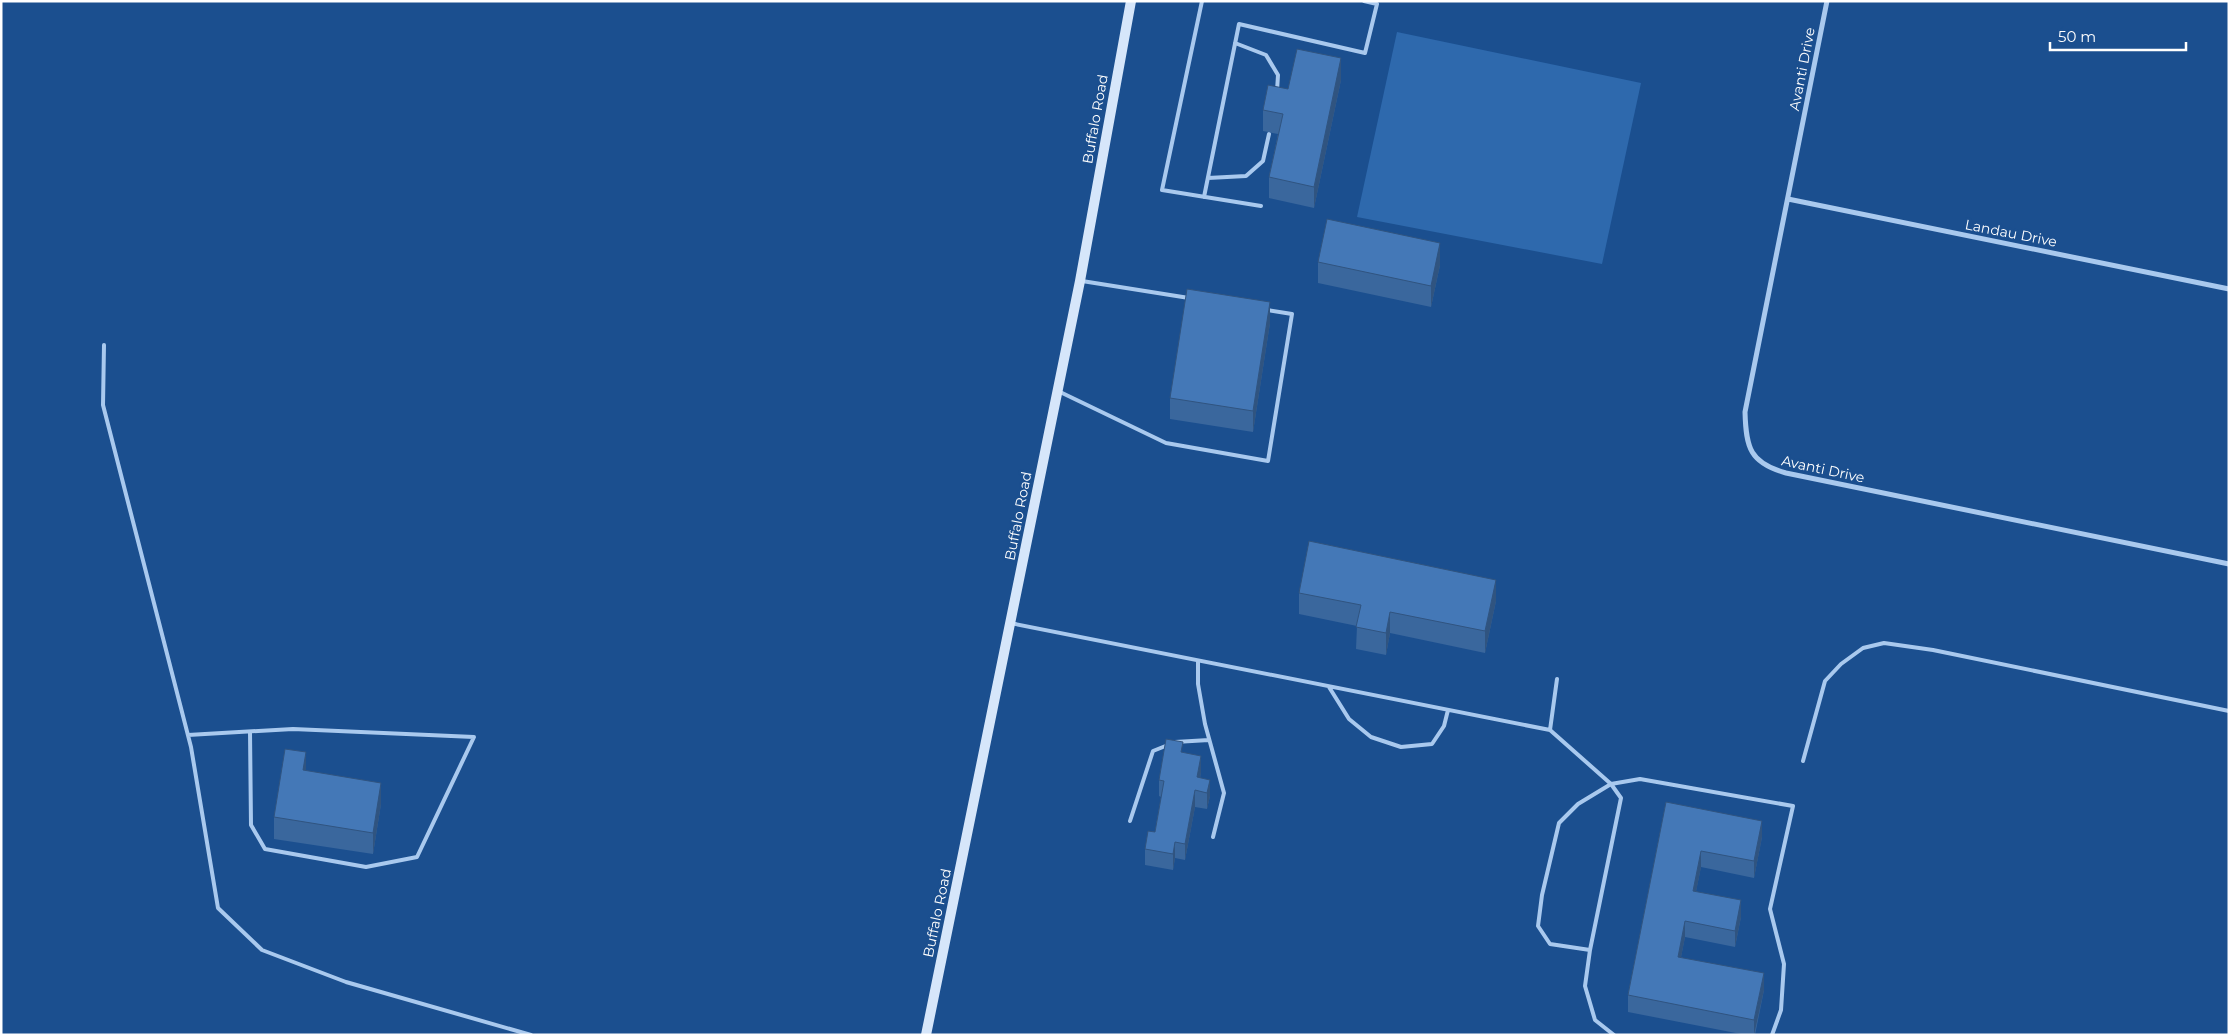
<svg xmlns="http://www.w3.org/2000/svg" width="2230" height="1036" font-family="Montserrat,sans-serif">
	<rect width="100%" height="100%" fill="#1b4f8f"/>
	<path fill="#2e69ad" d="M1397,32L1641,83L1602,264L1357,217Z"/>
	<g fill="none" stroke-linecap="round" stroke-linejoin="round">
		<path stroke="#a9c9ee" stroke-width="4" d="M1202,1L1162,190L1261,206
			M1235,43L1266,55L1278,75L1277,91
			M1208,178L1246,176L1263,161L1269,134
			M1204,197L1239,24L1365,53L1377,4L1364,1
			M1082,281L1189,298
			M104,345L103,405L191,747L218,908L262,950L346,982L531,1035
			M1058,391L1166,443L1268,461L1292,314L1267,310
			M1010,623L1550,730L1611,784L1621,798L1590,950L1585,986L1595,1020L1614,1035
			M1198,661V684L1205,724L1224,793L1213,837
			M1329,687L1349,719L1371,737L1401,747L1432,744L1444,726L1448,710
			M1550,730L1557,679
			M188,735L293,729L474,737L417,857L366,867L265,849L251,825L250,732
			M1175,742L1209,740
			M1803,761L1825,681L1841,664L1863,648L1884,643L1933,650L2229,711
			M1130,821L1153,751L1168,745
			M1590,950L1550,944L1538,926L1542,895L1559,823L1578,804L1611,784L1640,779L1793,806L1770,909L1784,964L1781,1010L1772,1035"/>
		<path stroke="#a9c9ee" stroke-width="5" d="M1827,1L1745,412C1746,448 1750,463 1786,473L2229,564
			M1788,199L2229,289"/>
		<path stroke="#d6e6fa" stroke-width="10" d="M926,1035L1080,281L1131,1"/>
	</g>
	<path fill="#3a679d" d="M1341,80L1314,208L1269,198V177L1278,134L1263,131V110L1288,89Z
		M1318,262L1440,265L1431,307L1318,283Z
		M1270,323L1253,432L1170,419V398Z
		M1299,593L1496,601L1485,653L1390,633L1386,655L1356,649L1357,626L1299,614Z
		M1183,753L1201,772L1200,778L1210,796L1207,809L1195,807L1185,860L1175,858L1173,870L1145,865V849L1155,832L1161,797L1159,796V780Z
		M306,771L381,804L373,854L274,839V817Z
		M1666,802L1762,837L1754,878L1701,867L1696,891L1741,917L1735,947L1685,937L1681,957L1764,990L1755,1035H1746L1628,1012V995Z"/>
	<path fill="#305480" d="M1341,58V80L1314,208V187Z
		M1440,243V265L1431,307V286Z
		M1270,302V323L1253,432V411Z
		M1496,580V601L1485,653V631Z
		M1390,612V633L1386,655V633Z
		M306,752V773L303,770Z
		M1201,756V772L1198,791L1197,777Z
		M1210,780V796L1207,809V793Z
		M381,783V804L373,854V833Z
		M1195,790V807L1185,860V844Z
		M1762,821V837L1754,878V861Z
		M1175,842V858L1173,870V854Z
		M1701,851V867L1693,907V891Z
		M1741,900V917L1735,947V931Z
		M1685,921V937L1678,973V957Z
		M1764,973V990L1754,1035V1020Z"/>
	<path fill="#4478b7" stroke="#305480" d="M1297,49L1341,58L1314,187L1269,177L1283,114L1263,110L1268,85L1288,89Z
		M1327,219L1440,243L1431,286L1318,262Z
		M1187,289L1270,302L1253,411L1170,398Z
		M1309,541L1496,580L1485,631L1390,612L1386,633L1356,627L1361,605L1299,593Z
		M1166,739L1183,742L1181,752L1201,756L1197,777L1210,780L1207,793L1195,790L1185,844L1175,842L1173,854L1145,849L1148,831L1155,832L1164,781L1159,780Z
		M285,749L306,752L303,770L381,783L373,833L274,817Z
		M1666,802L1762,821L1754,861L1701,851L1693,891L1741,900L1735,931L1685,921L1678,957L1764,973L1754,1020L1628,995Z"/>
	<g text-anchor="middle" dominant-baseline="central" stroke-width="5" stroke-linejoin="round" paint-order="stroke">
		<g font-size="14" fill="#fff" stroke="#1b4f8f">
			<text transform="translate(1802 69) rotate(-79)">Avanti Drive</text>
			<text transform="translate(1095 119) rotate(-80)">Buffalo Road</text>
			<text transform="translate(2011 233) rotate(11)">Landau Drive</text>
			<text transform="translate(1823 469) rotate(12)">Avanti Drive</text>
			<text transform="translate(1018 516) rotate(-79)">Buffalo Road</text>
			<text transform="translate(937 913) rotate(-78)">Buffalo Road</text>
		</g>
	</g>
	<rect width="2230" height="1036" fill="none" stroke="#ffffff" stroke-width="5"/>
	<path d="M2050 42v8h136v-8" fill="none" stroke="#ffffff" stroke-width="2.5"/>
	<text x="2058" y="42" font-size="15" fill="#ffffff" stroke="#1b4f8f" stroke-width="4" paint-order="stroke">50 m</text>
</svg>
